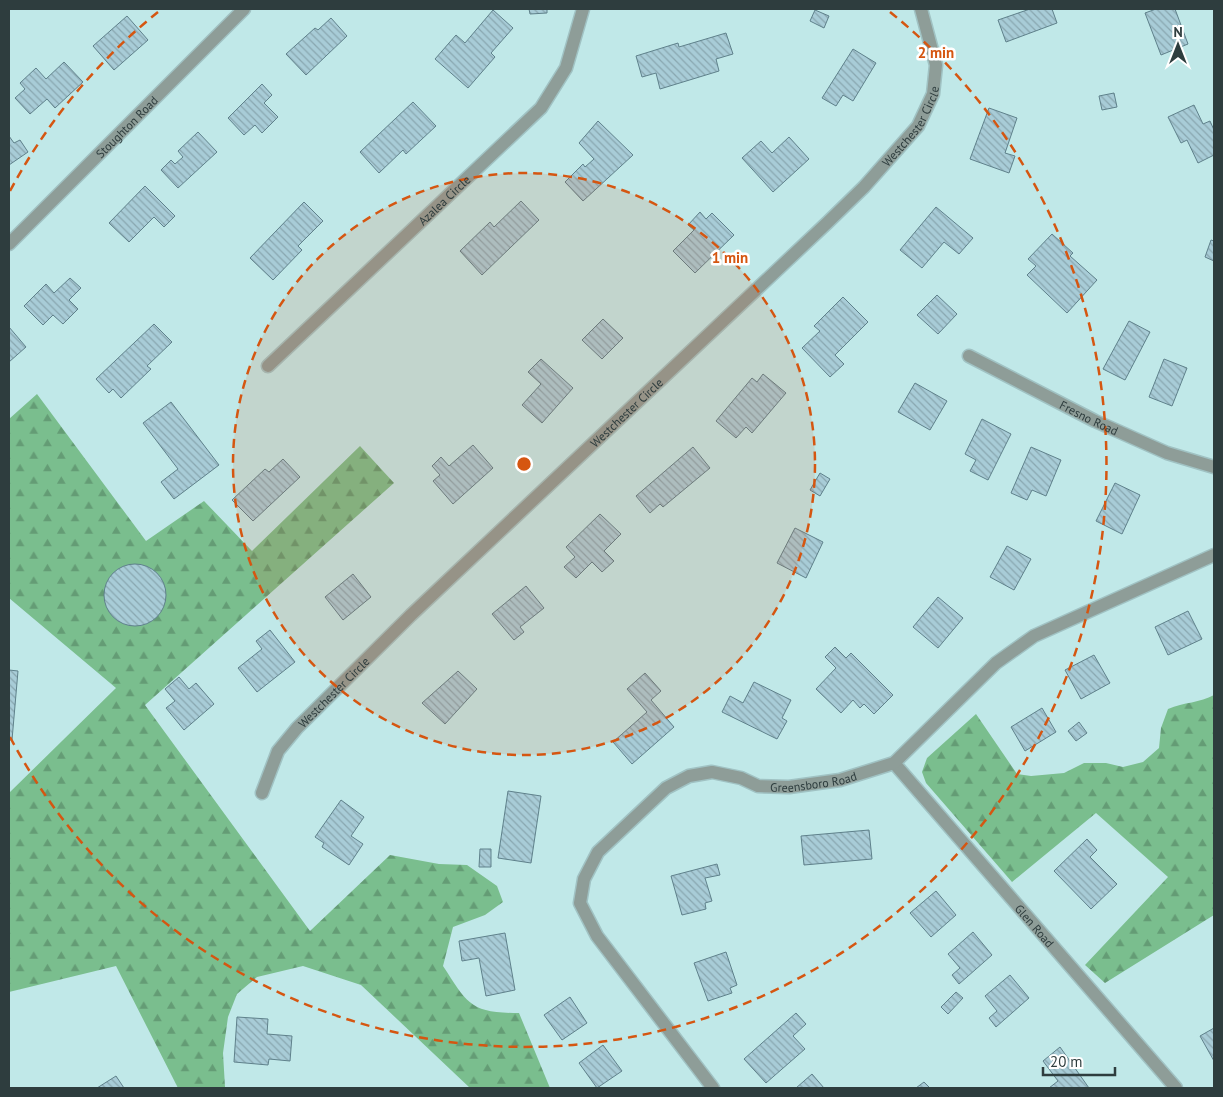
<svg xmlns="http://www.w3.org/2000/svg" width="1223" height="1097" font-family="'PT Sans',sans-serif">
	<defs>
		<pattern id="forest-firs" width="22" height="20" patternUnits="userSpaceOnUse" patternTransform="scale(1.25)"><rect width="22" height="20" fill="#7abe8e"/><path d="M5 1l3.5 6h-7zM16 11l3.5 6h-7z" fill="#649c75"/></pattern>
		<pattern id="building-back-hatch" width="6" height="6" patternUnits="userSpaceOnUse" patternTransform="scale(1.25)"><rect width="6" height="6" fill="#a8ccd7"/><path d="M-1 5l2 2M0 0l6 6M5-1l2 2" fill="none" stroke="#89a7b0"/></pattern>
	</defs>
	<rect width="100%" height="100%" fill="#c0e8e8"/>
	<path fill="url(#forest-firs)" d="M37,394L146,541L204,501L252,551L360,446L394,483L145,705L310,931L390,855L439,864L467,865L497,886L503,902L485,915L453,927L443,966C468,1004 470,1013 519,1013L550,1088H470L361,985L303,966L257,977L237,994L228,1017L223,1053L225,1087L222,1088H178L116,966L9,992V793L116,688L9,598V419Z
		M1214,695V915L1105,983L1085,965L1168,877L1096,813L1012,882L926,783L922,772L927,758L976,714L1017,774L1031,776L1064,773L1084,763H1106L1123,767L1143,762L1159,748L1161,728L1168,709C1184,702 1200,703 1214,695Z"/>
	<path fill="url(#building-back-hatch)" stroke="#5f818b" d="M529,9H547V13L530,14Z
		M1030,9H1052L1057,23L1006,42L998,20Z
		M1156,9H1175L1188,44L1161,55L1145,13Z
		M493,10L513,28L491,53L495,57L468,88L435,59L456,35L465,43Z
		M815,10L829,16L824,28L810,21Z
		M127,16L148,40L114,70L93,46Z
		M331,18L347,36L306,75L286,54L315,28L318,30Z
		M726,33L733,54L716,59L719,71L660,89L656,73L642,77L636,56L678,43L679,47Z
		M853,49L876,63L853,101L843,95L836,106L822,98Z
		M64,62L83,82L55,108L47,99L30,114L15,98L25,89L20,83L36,68L46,79Z
		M262,84L272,95L264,103L278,117L262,133L255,125L244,135L228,118Z
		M1114,93L1117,107L1102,110L1099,96Z
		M413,102L436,126L406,154L403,150L379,173L360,152Z
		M1194,105L1203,124L1210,121L1214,130V155L1198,163L1187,140L1181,143L1168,117Z
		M989,108L1017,118L1005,153L1015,156L1009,173L970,159Z
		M598,121L633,155L583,201L565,182L583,164L585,167L594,159L579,143Z
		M198,132L217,152L178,188L161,170L171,160L175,164L183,157L178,151Z
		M9,136L14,143L20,140L28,152L9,165Z
		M789,137L809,159L773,192L742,158L761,141L772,153Z
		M145,186L175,216L164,227L154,217L129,242L109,223Z
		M521,201L539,220L482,275L460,251L490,222L494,227Z
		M304,202L323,221L298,246L302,250L273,280L250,258Z
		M936,207L973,238L959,254L944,242L922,268L900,250Z
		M700,212L706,219L712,213L734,235L695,273L673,251L694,230L688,225Z
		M1052,234L1073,253L1070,256L1097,280L1067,313L1027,275L1036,266L1028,259Z
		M1211,240L1214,241V261L1205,257Z
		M70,278L81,288L69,300L78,309L63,324L53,315L43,325L24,306L46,284L54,293Z
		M937,295L957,314L938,334L917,315Z
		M843,297L868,322L835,355L844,364L830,377L802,348L820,331L814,326Z
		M603,319L623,338L602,359L582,340Z
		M1129,321L1150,332L1125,380L1103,369Z
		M154,324L172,342L147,366L151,369L121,398L113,389L109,393L96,379Z
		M9,327L26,347L9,362Z
		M541,359L573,388L542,423L522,405L541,384L528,372Z
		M1164,359L1187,368L1172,406L1149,397Z
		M763,374L786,393L752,433L746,427L736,438L716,421L752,378L757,382Z
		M915,383L947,401L930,430L898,412Z
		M171,402L219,465L174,499L161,482L178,469L143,423Z
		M982,419L1011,434L988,480L970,471L976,460L965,454Z
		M473,445L493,468L453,504L433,481L440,475L432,466L441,457L449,466Z
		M693,447L710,468L663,507L660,504L650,513L636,496Z
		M1031,447L1061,460L1046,496L1032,490L1027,500L1011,493Z
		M283,459L300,477L253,521L232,500L265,469L269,472Z
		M820,473L830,479L820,496L810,490Z
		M1115,483L1140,495L1122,534L1096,521Z
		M600,514L621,534L604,551L614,561L602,572L592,562L576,578L564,567L575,557L566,547Z
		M795,528L823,542L806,578L777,563Z
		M1007,546L1031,559L1014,590L990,577Z
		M104 595a31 31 0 1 1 62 0a31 31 0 1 1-62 0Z
		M353,574L371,597L343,620L325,597Z
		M526,586L544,608L520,627L524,632L514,640L492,614Z
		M938,597L963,618L938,648L913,627Z
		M1188,611L1202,639L1168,655L1155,627Z
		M270,630L295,662L257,692L238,668L262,649L256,641Z
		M835,647L846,658L851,653L893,695L874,714L864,704L860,708L853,700L841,713L816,689L836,668L825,657Z
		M1094,655L1110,683L1081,699L1065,670Z
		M9,670L18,671L12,740H9Z
		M458,671L477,689L445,724L422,703Z
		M645,673L661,691L651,700L674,727L632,764L613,742L647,712L627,689Z
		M179,677L189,689L196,683L214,704L184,730L166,708L175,701L165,689Z
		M754,682L791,700L782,718L787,721L777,739L722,712L730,696L743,703Z
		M1042,708L1056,732L1025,751L1011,727Z
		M1079,722L1087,733L1076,741L1068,731Z
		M508,791L541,796L531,863L498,858Z
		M341,800L364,817L351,836L363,844L349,865L322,847L324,843L315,837Z
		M869,830L872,859L804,865L801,836Z
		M1087,839L1097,850L1090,857L1117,884L1091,909L1054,871Z
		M480,849H491V867H479Z
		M717,864L720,875L705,878L712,901L705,903L706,909L682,915L671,876Z
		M936,891L956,915L931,937L910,913Z
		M973,932L992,955L959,984L952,975L960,968L948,954Z
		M505,933L515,990L486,996L479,958L462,961L459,941Z
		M726,952L737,985L730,988L732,993L708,1001L694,963Z
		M1010,975L1029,998L996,1027L989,1018L997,1011L985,996Z
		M956,992L963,998L948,1014L941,1007Z
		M570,997L587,1023L562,1040L544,1015Z
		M796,1013L806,1024L793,1036L805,1049L766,1083L744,1059Z
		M237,1017L268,1019L267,1034L292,1036L290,1061L269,1059L268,1065L234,1062Z
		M1214,1028V1061L1200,1036Z
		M603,1045L622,1071L597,1088L579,1063Z
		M1060,1047L1089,1088H1049L1058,1081L1043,1061Z
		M812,1074L824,1088H796Z
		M116,1076L124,1088H97Z
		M924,1082L930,1088H916Z"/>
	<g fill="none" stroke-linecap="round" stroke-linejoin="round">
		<defs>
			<g id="street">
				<path id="s1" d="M9,244L244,9"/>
				<path id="s2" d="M969,356L1095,421L1167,453L1214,467"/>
				<path id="s3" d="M268,366L541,108L566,68L583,9"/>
				<path id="s4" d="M894,763L1176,1088"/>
				<path id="s5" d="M262,793L278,751L297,728L411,615L827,223L864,187L918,126L933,94L936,65L921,9"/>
				<path id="s6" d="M713,1088L597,936L580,903L584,879L598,852L666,788L689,776L712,772L741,778L758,786L789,787L840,780L894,763L996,663L1034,636L1214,555"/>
			</g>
		</defs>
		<use href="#street" stroke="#a0c2c3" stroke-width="15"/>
		<use href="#street" stroke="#8e9d98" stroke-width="12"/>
	</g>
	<circle cx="524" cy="464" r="291" fill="#d55611" fill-opacity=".12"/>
	<g fill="none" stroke="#d55611" stroke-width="2.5" stroke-dasharray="9 6">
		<circle cx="524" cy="464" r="291"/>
		<path d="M10 191A582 582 0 0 1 158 12M890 12A582 582 0 1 1 10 737"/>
	</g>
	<g text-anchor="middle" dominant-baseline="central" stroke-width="5" stroke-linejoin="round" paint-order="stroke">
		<g font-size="12" fill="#2e3d3e" stroke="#fff">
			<text stroke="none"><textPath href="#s5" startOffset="936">Westchester Circle</textPath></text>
			<text stroke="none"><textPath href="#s1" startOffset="166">Stoughton Road</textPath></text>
			<text stroke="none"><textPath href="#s3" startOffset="242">Azalea Circle</textPath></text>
			<text stroke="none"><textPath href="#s5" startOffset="531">Westchester Circle</textPath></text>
			<text stroke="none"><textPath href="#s2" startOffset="135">Fresno Road</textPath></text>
			<text stroke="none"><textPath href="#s5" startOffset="126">Westchester Circle</textPath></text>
			<text stroke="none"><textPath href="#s6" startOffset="530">Greensboro Road</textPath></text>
			<text stroke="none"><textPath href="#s4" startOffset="215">Glen Road</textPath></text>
		</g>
	</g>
	<circle cx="524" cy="464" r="8" fill="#d55611" stroke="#fff" stroke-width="2.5"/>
	<g font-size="15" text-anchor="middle" font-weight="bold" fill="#d55611" stroke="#fff" stroke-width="5" stroke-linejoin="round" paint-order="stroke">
		<text x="936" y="58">2 min</text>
		<text x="730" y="263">1 min</text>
	</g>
	<rect width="1223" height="1097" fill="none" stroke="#2e3d3e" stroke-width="20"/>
	<g transform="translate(1178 45)" stroke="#ffffff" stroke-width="4" paint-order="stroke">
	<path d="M0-4L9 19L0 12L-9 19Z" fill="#2e3d3e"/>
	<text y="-8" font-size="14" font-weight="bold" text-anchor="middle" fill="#2e3d3e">N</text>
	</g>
	<path d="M1043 1067v8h72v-8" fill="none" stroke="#2e3d3e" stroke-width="2.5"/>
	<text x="1050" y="1067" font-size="15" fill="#2e3d3e" stroke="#ffffff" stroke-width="4" paint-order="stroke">20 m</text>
</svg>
